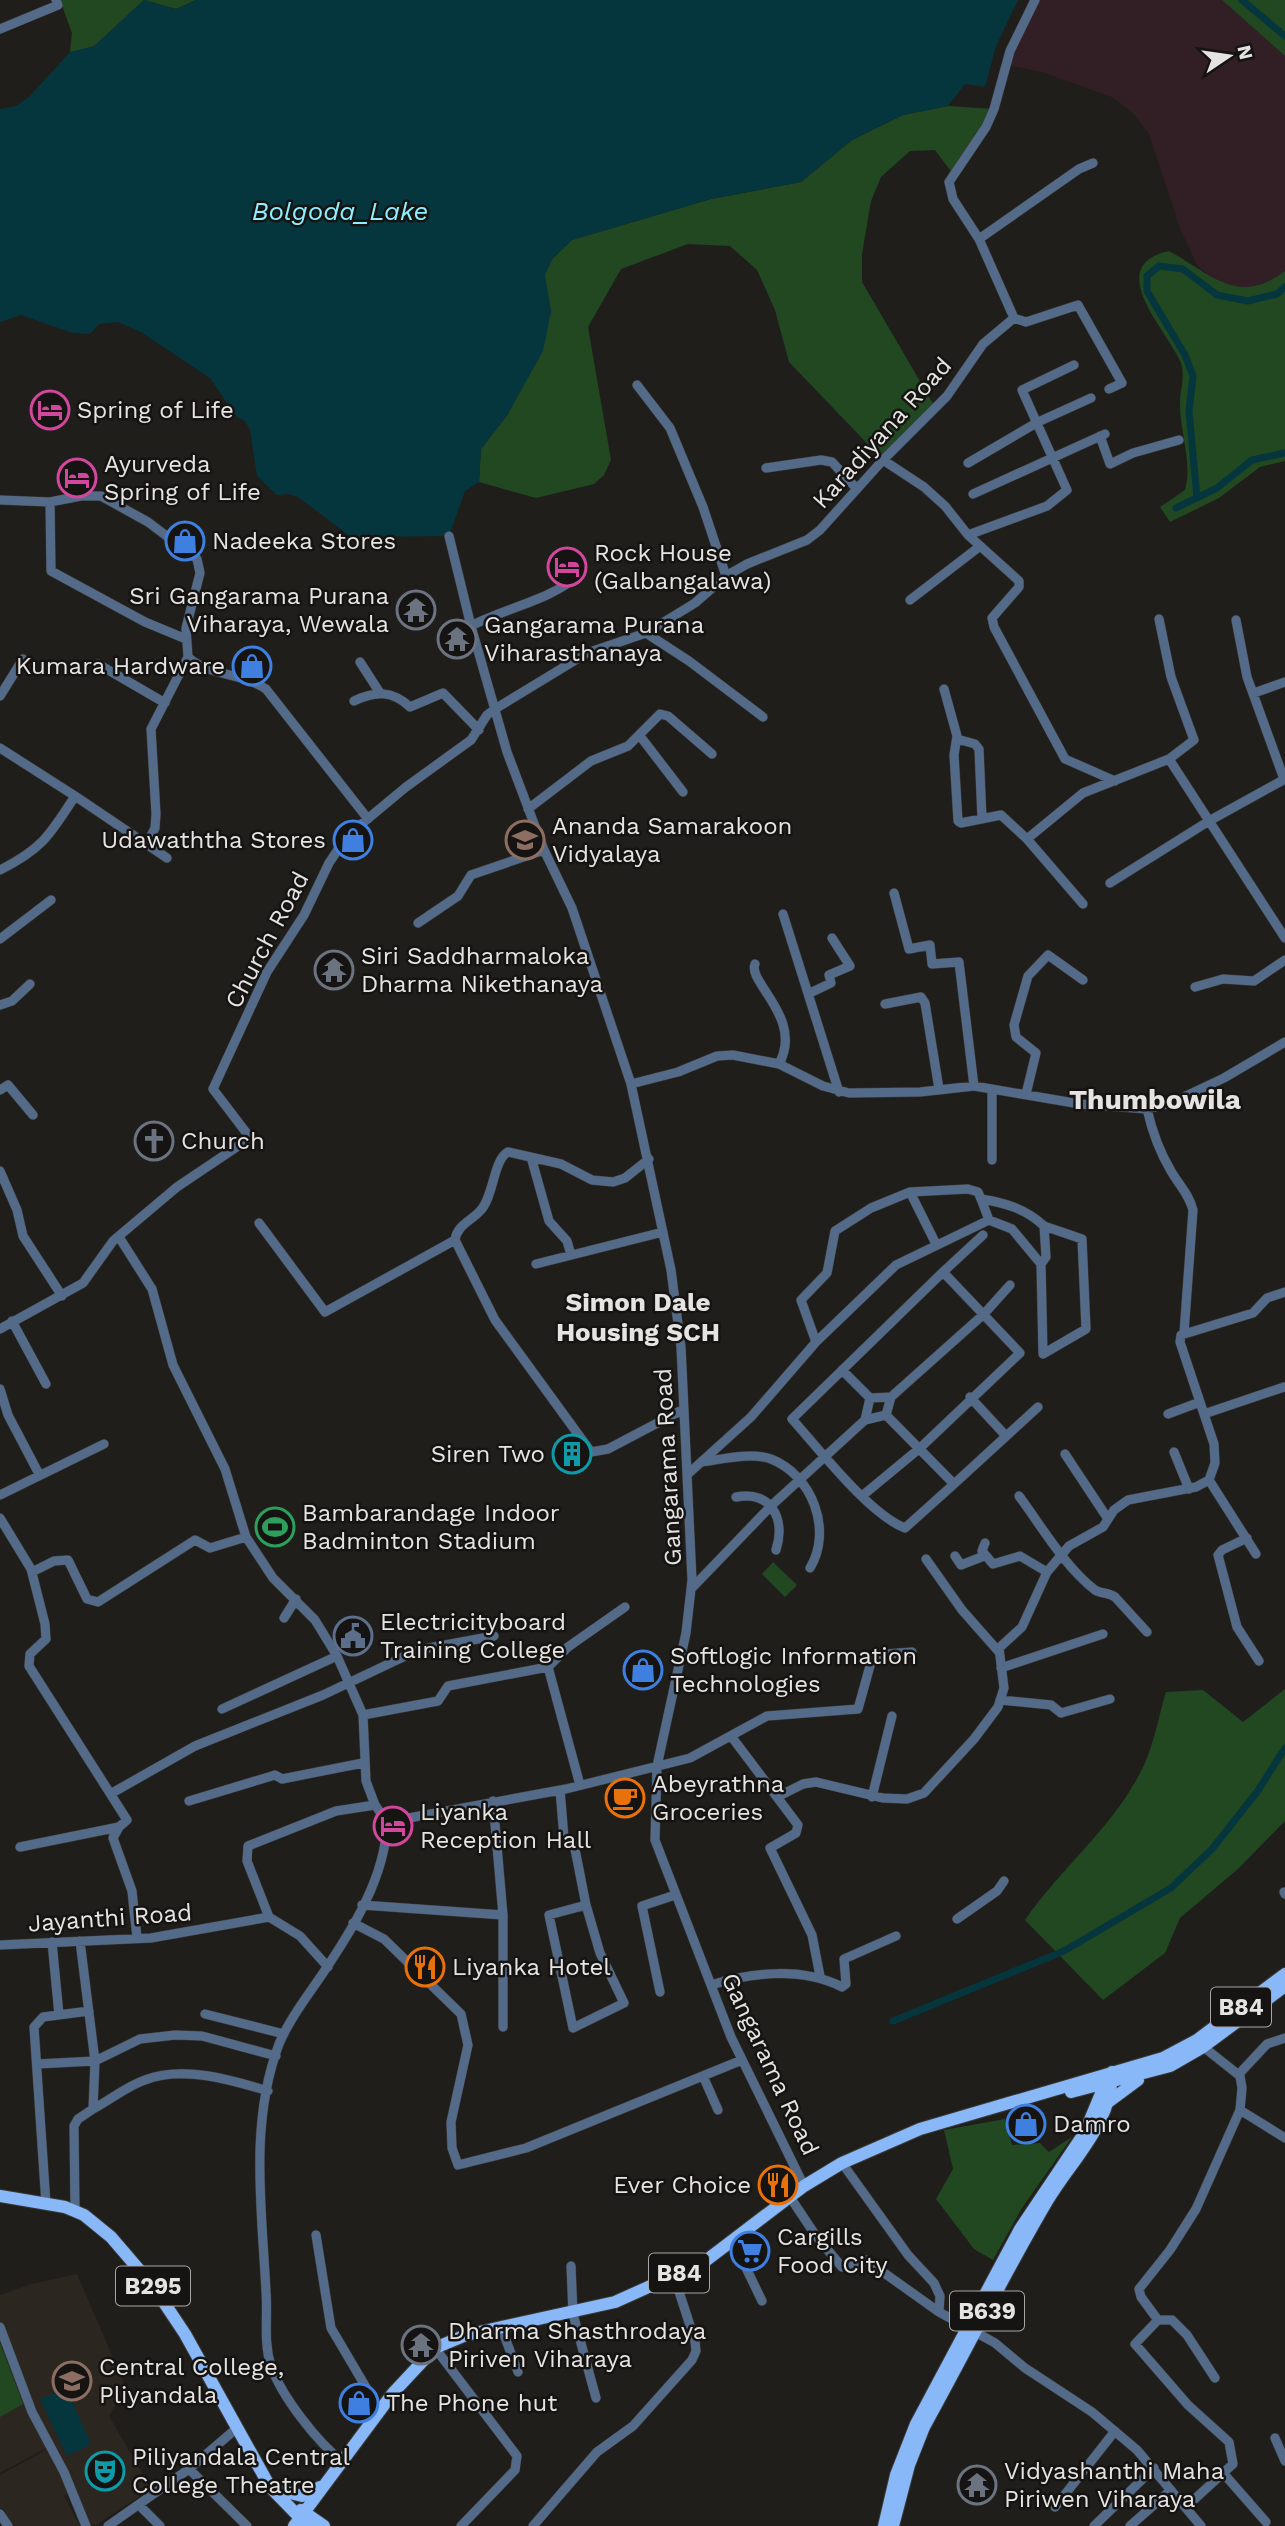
<svg xmlns="http://www.w3.org/2000/svg" width="1285" height="2526" font-family="'Work Sans',sans-serif">
	<rect width="100%" height="100%" fill="#1f1e1b"/>
	<path fill="#2b261f" d="M77,2274L126,2388L109,2416L151,2489L94,2526L87,2522L52,2445L0,2473V2295L31,2284Z
		M49,2448L70,2492L64,2496L80,2526H13L3,2508L0,2509V2475Z"/>
	<path fill="#311f25" d="M1035,0H1222L1285,56V271L1274,280L1245,290L1217,281L1198,267L1180,228L1149,134L1134,114L1114,98L1042,72L1007,65Z"/>
	<path fill="#224821" d="M60,0H196L176,9L144,0L94,47L70,52L72,33Z
		M1222,0H1285V56Z
		M948,106L994,109L953,174L935,150L910,151L881,177L871,201L862,254V282L935,407L883,460L789,362L775,310L757,270L730,246L688,244L621,269L588,327L611,460L604,475L594,484L536,498L479,482L481,449L508,414L551,312L544,275L553,258L572,240L711,199L801,182L852,140L903,115Z
		M1169,251C1211,274 1238,307 1285,271V461L1260,467L1219,498L1170,522L1160,507L1185,490C1193,462 1179,430 1180,400C1181,388 1185,374 1181,363C1167,330 1102,266 1169,251Z
		M773,1562L797,1585L785,1597L762,1574Z
		M1285,1689V1821L1239,1868L1180,1918L1165,1953L1103,2000L1025,1920C1060,1869 1110,1830 1139,1775C1153,1751 1158,1718 1166,1692L1203,1690L1243,1722Z
		M1005,2119L1012,2145L1040,2143L1049,2152L1072,2137L1022,2208L993,2260L974,2249L936,2199L953,2169L944,2130Z
		M0,2343L23,2404L0,2417Z"/>
	<path fill="#06363d" d="M144,0L176,9L196,0H1018L996,46L985,87L965,84L948,106L903,115L852,140L801,182L711,199L572,240L553,258L545,275L551,312L543,351L508,414L481,449L479,482L465,491L449,536L351,537L298,497L288,494L277,495L257,476L250,430L245,421L236,416L210,378L141,332L118,322L99,324L90,334L73,333L21,315L0,322V109L16,106L29,97L70,52L94,46Z
		M66,2388L91,2444L67,2456L40,2399Z"/>
	<g fill="none" stroke-linecap="round" stroke-linejoin="round">
		<path stroke="#06363d" stroke-width="7" d="M1242,0L1285,36
			M1197,498L1189,411L1193,376L1185,355L1147,291V276L1159,266L1183,269L1217,295L1248,301L1277,294L1285,287
			M1176,508L1217,488L1252,460L1285,453
			M893,2021L1064,1951L1171,1888L1212,1849L1257,1792L1285,1748"/>
		<defs>
			<path id="minor" d="M0,29L58,5L56,0
				M979,239L1079,169L1093,163
				M1014,318L1026,322L1078,305L1122,383L1109,389
				M637,385L670,428L703,507L726,576
				M1100,436L1110,464L1133,453L1179,440
				M883,460L924,487L945,506L968,535L1019,581V587L992,618L994,627L1065,759L1115,781
				M968,463L1038,422L1091,398
				M766,468L821,460L832,462L857,489
				M973,494L1105,434
				M0,500L50,502L81,496H101L148,522L197,559L200,573L186,628L188,657C208,676 243,673 266,689L368,819
				M50,502L51,571L145,622L186,639
				M968,535L1047,506L1067,490L1022,390L1074,365
				M449,536L471,626L507,752L544,850L572,908L631,1084L671,1270L681,1347L692,1580L686,1633L657,1766L655,1840L731,2037L804,2186
				M910,600L979,547
				M1159,619L1171,677L1194,740L1169,759L1285,938
				M1236,620L1247,677L1284,779
				M471,626C500,610 556,598 576,576
				M646,633L689,661L763,717
				M360,662L380,693
				M98,664L165,703
				M944,689L957,736L954,755L958,821L961,823L1001,815L1027,839
				M1254,693L1285,682
				M0,696L23,659
				M354,701C375,691 392,690 410,707L443,693L479,730
				M640,736L683,792
				M957,739L975,744L979,749L982,819
				M0,748L75,796C50,835 42,849 0,870
				M75,796L167,858
				M528,809L591,761L628,746L660,714L668,716L712,754
				M147,843L155,828L156,814L151,729L188,657
				M1110,883L1209,821L1285,779
				M894,893L909,949L930,945L932,964L959,962L974,1086
				M1083,904L1027,839L1083,793L1169,759
				M783,914L839,1092
				M418,923L458,896L471,875L544,850
				M0,939L51,900
				M755,964C747,982 804,1018 779,1064
				M1195,987L1223,979L1254,981L1285,960
				M810,993L831,983L829,975L850,966L832,938
				M885,1004L921,997L925,1003L939,1089
				M0,1005L12,1001L30,984
				M631,1084L678,1072L717,1056L733,1055L779,1064L823,1086L849,1093L920,1092L974,1086L1080,1104L1147,1109L1171,1103L1224,1078L1285,1042
				M0,1090L8,1085L33,1115
				M1026,1094L1036,1053L1016,1037L1014,1025L1028,976L1048,955L1083,980
				M1147,1109C1152,1131 1159,1151 1171,1171C1179,1185 1189,1194 1193,1210L1184,1333
				M531,1157L549,1221L567,1241L571,1255
				M992,1160V1089
				M0,1171L17,1210L23,1236L62,1296
				M259,1223L325,1312L455,1240C457,1225 471,1221 480,1211C494,1197 493,1160 508,1152L561,1164L592,1180L613,1182L625,1178L649,1159
				M119,1237L152,1289L173,1365L225,1469L246,1537L273,1578L315,1620L337,1656L363,1715L366,1781L375,1805L387,1822C386,1877 351,1932 321,1976C306,1998 289,2020 279,2044C249,2124 262,2209 266,2292C268,2317 263,2341 271,2366C282,2397 317,2442 344,2463
				M455,1240L495,1320L591,1452L608,1449L684,1409
				M936,1244L910,1192L968,1189L978,1192L981,1199
				M536,1264L663,1232
				M1041,1264L1043,1354L1086,1329L1082,1239L1044,1226
				M943,1272L983,1235
				M12,1321L46,1384
				M0,1329L83,1283L113,1241L177,1187L247,1140L248,1135L213,1089L267,972L304,915L329,863L347,836L406,787L471,740L487,715L495,709L587,653L646,633L695,603L726,576L747,564L807,540L820,530L883,460L947,396L983,344L1014,318L979,239L953,199L949,182L986,127L994,109L1010,51L1035,0
				M816,1342L801,1300L827,1273L835,1231L871,1208L910,1192
				M842,1370L870,1398
				M0,1389L8,1415L39,1474
				M891,1397L984,1314L1010,1285
				M970,1397L1006,1436
				M1168,1414L1200,1402
				M1204,1414L1284,1387
				M1174,1452L1189,1489
				M1065,1454L1108,1519
				M702,1462C723,1459 751,1452 771,1459C812,1475 833,1530 810,1568
				M689,1473L751,1417L816,1342L896,1265L989,1220L1012,1229L1041,1264L1046,1257L1044,1226C1026,1209 1006,1203 981,1199L989,1220
				M1209,1480L1256,1554
				M954,1484L1038,1407
				M0,1495L104,1444
				M862,1496L920,1448L1020,1353L943,1272L792,1419C818,1448 870,1515 905,1528L954,1484L886,1415
				M1019,1496C1042,1527 1065,1567 1095,1590C1101,1594 1108,1592 1115,1597L1147,1632
				M736,1497C771,1490 786,1519 776,1550
				M0,1518L31,1569L45,1624L46,1639L30,1654L29,1666L127,1820L119,1827L20,1847
				M1247,1538L1222,1550L1218,1555L1237,1627L1259,1661
				M985,1543L982,1551L993,1564L1020,1556L1047,1572
				M955,1556L961,1565L984,1556
				M926,1559L962,1610L999,1652
				M32,1572L54,1561L68,1560L87,1599L98,1602L195,1540L210,1548L246,1537
				M691,1589L772,1505L865,1420L886,1415L891,1397L870,1398L865,1420
				M284,1618L296,1599
				M1001,1668L1103,1634
				M1000,1700L1051,1705L1061,1713L1110,1699
				M222,1709L337,1656
				M363,1715L438,1701L448,1686L548,1667
				M731,1736L798,1825L796,1833L770,1848L812,1935L820,1976
				M580,1785L548,1667L568,1647L625,1607
				M560,1790L564,1838L574,1844L586,1905L600,1953L624,2003L573,2028L549,1915L586,1905
				M112,1793L195,1746L323,1695L418,1650L494,1636
				M777,1797L803,1784L816,1782L883,1798L907,1799L924,1793L974,1739L998,1707L1004,1688L999,1648L1022,1627L1047,1572L1069,1546L1103,1527L1114,1510L1128,1500L1196,1487L1209,1480L1215,1463L1214,1444L1180,1342L1181,1335L1253,1313L1267,1298L1285,1292
				M872,1797L892,1716
				M189,1801L275,1775L282,1779L363,1763
				M493,1801L503,1915V2027
				M387,1822L566,1789L690,1758L767,1716L858,1709L873,1655L912,1652
				M119,1827L113,1838L132,1891L137,1938
				M1284,1892L1285,1894
				M362,1905L503,1915
				M269,1917L247,1861L248,1846L336,1811L375,1805
				M957,1919L997,1891L1004,1881
				M353,1923L384,1939L461,2014L468,2045L451,2122L452,2148L458,2165L526,2148L742,2060
				M52,1942L59,2015
				M0,1945L151,1938L269,1917L300,1936L328,1967
				M711,1985C753,1972 802,1967 842,1987L846,1984L844,1959L896,1936
				M660,1992L642,1906L675,1895
				M205,2014L284,2034
				M1201,2045L1240,2076L1242,2088L1240,2110L1285,2138
				M37,2064L95,2061L140,2039L175,2035L202,2036L276,2056
				M1239,2074L1267,2044L1285,2038
				M703,2076L718,2110
				M93,2109C110,2100 127,2086 145,2080C182,2065 232,2080 268,2091
				M842,2163L908,2255L934,2283L940,2296L939,2312L995,2343L1025,2368L1092,2412L1137,2450L1201,2526
				M790,2197L816,2236L842,2267L866,2260L939,2312
				M46,2204L34,2027L43,2017L89,2011
				M75,2211L74,2126L78,2119L93,2109L95,2061L80,1941
				M316,2235L331,2328L380,2411
				M733,2241L762,2301
				M571,2266L573,2314L596,2398
				M1158,2320H1172L1187,2335L1215,2378
				M0,2327L32,2412L64,2472L86,2526
				M501,2327L518,2372
				M435,2348L517,2456L515,2470L461,2526
				M1275,2438L1285,2461
				M189,2469L247,2526
				M1224,2474L1266,2522
				M139,2505L160,2526
				M1187,2506L1233,2464L1229,2442L1188,2405L1135,2344L1158,2320L1141,2297L1139,2289L1170,2250L1196,2209L1240,2110
				M1055,2507L1115,2431
				M0,2514L8,2526
				M108,2526L189,2469L237,2428
				M533,2526L597,2452L633,2426L692,2360L696,2351L695,2341L674,2276
				M1094,2526L1154,2468
				M1130,2526L1171,2490"/>
			<path id="major" d="M1071,2092L1170,2066L1203,2047L1285,1986
				M1107,2103L1138,2080
				M0,2196L65,2207L84,2215L111,2237L153,2286L185,2334L270,2487L308,2526
				M282,2491L302,2496L320,2487
				M301,2510L324,2526
				M294,2526L393,2393L435,2348L466,2335L615,2302L704,2262L804,2186L842,2163L920,2129L1163,2058L1197,2040L1285,1974
				M884,2526L896,2475L916,2424L1020,2229L1085,2132L1102,2091
				M893,2526L909,2465L924,2427C965,2353 1003,2276 1046,2203C1071,2160 1112,2125 1112,2072"/>
		</defs>
		<use href="#minor" stroke="#3b3a37" stroke-width="10"/>
		<use href="#major" stroke="#3b3a37" stroke-width="14"/>
		<use href="#minor" stroke="#546a89" stroke-width="9"/>
		<use href="#major" stroke="#89b8f8" stroke-width="12"/>
	</g>
	<defs>
		<symbol id="hotel-ring" viewBox="-11 -11 22 22"><circle r="9.5" fill="#161412" stroke="#d1479c" stroke-width="1.5"/><path d="M-6-4.5h1.5V1H6V5H4.5V3h-9V5H-6ZM-4 0a1.8 1.8 0 1 1 3.6 0ZM.5 0V-2.5h3Q6-2.5 6 0Z" fill="#d1479c"/></symbol>
		<symbol id="shop-ring" viewBox="-11 -11 22 22"><circle r="9.5" fill="#161412" stroke="#3f7fe0" stroke-width="1.5"/><path d="M-5-2.5h2.3a2.7 3.5 0 0 1 5.4 0H5L5.5 6h-11ZM-1.5-2.5h3a1.5 2.3 0 0 0-3 0Z" fill="#3f7fe0"/></symbol>
		<symbol id="temple-ring" viewBox="-11 -11 22 22"><circle r="9.5" fill="#161412" stroke="#6b7280" stroke-width="1.5"/><path d="M0-6L5-2H3V0L6.5 2.5H4V6H1.5V3h-3V6H-4V2.5H-6.5L-3 0V-2H-5Z" fill="#6b7280"/></symbol>
		<symbol id="school-ring" viewBox="-11 -11 22 22"><circle r="9.5" fill="#161412" stroke="#8d6e63" stroke-width="1.5"/><path d="M0-5L7-2L0 1L-7-2ZM-4 1L0 2.5L4 1V4Q0 6-4 4Z" fill="#8d6e63"/></symbol>
		<symbol id="church-ring" viewBox="-11 -11 22 22"><circle r="9.5" fill="#161412" stroke="#6b7280" stroke-width="1.5"/><path d="M-1.2-6h2.4v3.5h3.3v2.4h-3.3V6h-2.4V-.1h-3.3v-2.4h3.3Z" fill="#6b7280"/></symbol>
		<symbol id="building-ring" viewBox="-11 -11 22 22"><circle r="9.5" fill="#161412" stroke="#0f9aa8" stroke-width="1.5"/><path d="M-4-6H4V6H1V3H-1V6H-4ZM-2.5-4.3h1.7v1.8h-1.7ZM.8-4.3h1.7v1.8H.8ZM-2.5-1h1.7V.8h-1.7ZM.8-1h1.7V.8H.8Z" fill="#0f9aa8"/></symbol>
		<symbol id="stadium-ring" viewBox="-11 -11 22 22"><circle r="9.5" fill="#161412" stroke="#2e9e5b" stroke-width="1.5"/><path d="M0-5a6.5 5 0 1 0 0 10a6.5 5 0 1 0 0-10ZM-3.5-1.8h7v3.6h-7Z" fill="#2e9e5b"/></symbol>
		<symbol id="civic-ring" viewBox="-11 -11 22 22"><circle r="9.5" fill="#161412" stroke="#5c6f8a" stroke-width="1.5"/><path d="M-.6-6.5H3V-4.5H.6V-3L4-1V1h2V6H-6V1h2V-1L-.6-3ZM-1.2 2.5V6h2.4V2.5Z" fill="#5c6f8a"/></symbol>
		<symbol id="cafe-ring" viewBox="-11 -11 22 22"><circle r="9.5" fill="#161412" stroke="#e8710a" stroke-width="1.5"/><path d="M-5.5-4.5H6V0H3Q3 3.5 0 3.5H-2.5Q-5.5 3.5-5.5 0ZM3-3.2v2h1.7v-2ZM-6 4.5H4V6H-6Z" fill="#e8710a"/></symbol>
		<symbol id="restaurant-ring" viewBox="-11 -11 22 22"><circle r="9.5" fill="#161412" stroke="#e8710a" stroke-width="1.5"/><path d="M-5-6h1v4h1v-4h1v4h1v-4h1v5L-1.5 .5V6h-2V.5L-5-1ZM5-6V6H3V1.5H1.5Q1.5-4 5-6Z" fill="#e8710a"/></symbol>
		<symbol id="supermarket-ring" viewBox="-11 -11 22 22"><circle r="9.5" fill="#161412" stroke="#3f7fe0" stroke-width="1.5"/><path d="M-6-5.5h2.5l.6 2H6L4.5 2H-2.5L-4.4-4H-6ZM-1.5 3.2a1.3 1.3 0 1 0 .1 0ZM3 3.2a1.3 1.3 0 1 0 .1 0Z" fill="#3f7fe0"/></symbol>
		<symbol id="university-ring" viewBox="-11 -11 22 22"><circle r="9.5" fill="#161412" stroke="#8d6e63" stroke-width="1.5"/><path d="M0-5L7-2L0 1L-7-2ZM-4 1L0 2.5L4 1V4Q0 6-4 4Z" fill="#8d6e63"/></symbol>
		<symbol id="theatre-ring" viewBox="-11 -11 22 22"><circle r="9.5" fill="#161412" stroke="#0f9aa8" stroke-width="1.5"/><path d="M-5-5.5Q0-4 5-5.5V0Q5 5 0 6Q-5 5-5 0ZM-3.3-2.5H-1v1.5H-3.3ZM1-2.5H3.3v1.5H1ZM-2.8 1Q0 5.5 2.8 1Z" fill="#0f9aa8"/></symbol>
	</defs>
	<g fill-rule="evenodd">
		<use href="#hotel-ring" x="28" y="388" width="44" height="44"/>
		<use href="#hotel-ring" x="55" y="456" width="44" height="44"/>
		<use href="#shop-ring" x="163" y="519" width="44" height="44"/>
		<use href="#hotel-ring" x="545" y="545" width="44" height="44"/>
		<use href="#temple-ring" x="394" y="588" width="44" height="44"/>
		<use href="#temple-ring" x="435" y="617" width="44" height="44"/>
		<use href="#shop-ring" x="230" y="644" width="44" height="44"/>
		<use href="#shop-ring" x="331" y="818" width="44" height="44"/>
		<use href="#school-ring" x="503" y="818" width="44" height="44"/>
		<use href="#temple-ring" x="312" y="948" width="44" height="44"/>
		<use href="#church-ring" x="132" y="1119" width="44" height="44"/>
		<use href="#building-ring" x="550" y="1432" width="44" height="44"/>
		<use href="#stadium-ring" x="253" y="1505" width="44" height="44"/>
		<use href="#civic-ring" x="331" y="1614" width="44" height="44"/>
		<use href="#shop-ring" x="621" y="1648" width="44" height="44"/>
		<use href="#cafe-ring" x="603" y="1776" width="44" height="44"/>
		<use href="#hotel-ring" x="371" y="1804" width="44" height="44"/>
		<use href="#restaurant-ring" x="403" y="1945" width="44" height="44"/>
		<use href="#shop-ring" x="1004" y="2102" width="44" height="44"/>
		<use href="#restaurant-ring" x="756" y="2163" width="44" height="44"/>
		<use href="#supermarket-ring" x="728" y="2229" width="44" height="44"/>
		<use href="#temple-ring" x="399" y="2323" width="44" height="44"/>
		<use href="#university-ring" x="50" y="2359" width="44" height="44"/>
		<use href="#shop-ring" x="337" y="2381" width="44" height="44"/>
		<use href="#theatre-ring" x="83" y="2449" width="44" height="44"/>
		<use href="#temple-ring" x="955" y="2463" width="44" height="44"/>
	</g>
	<g text-anchor="middle" dominant-baseline="central" stroke-width="5" stroke-linejoin="round" paint-order="stroke">
		<g fill="#161412" stroke="#a7a6a4" stroke-width="2">
			<rect x="1211" y="1987.5" width="60" height="39" rx="5"/>
			<rect x="649" y="2253.5" width="60" height="39" rx="5"/>
			<rect x="116" y="2266.5" width="74" height="39" rx="5"/>
			<rect x="950" y="2291.5" width="74" height="39" rx="5"/>
		</g>
		<g font-size="23" font-weight="bold" fill="#e5e4e2">
			<text x="1241" y="2007">B84</text>
			<text x="679" y="2273">B84</text>
			<text x="153" y="2286">B295</text>
			<text x="987" y="2311">B639</text>
		</g>
		<g font-size="24" fill="#e5e4e2" stroke="#161412" text-anchor="start">
			<text x="77" y="410">Spring of Life</text>
			<text x="104" y="464">Ayurveda<tspan x="104" dy="28">Spring of Life</tspan></text>
			<text x="212" y="541">Nadeeka Stores</text>
			<text x="594" y="553">Rock House<tspan x="594" dy="28">(Galbangalawa)</tspan></text>
			<text x="389" y="596" text-anchor="end">Sri Gangarama Purana<tspan x="389" dy="28">Viharaya, Wewala</tspan></text>
			<text x="484" y="625">Gangarama Purana<tspan x="484" dy="28">Viharasthanaya</tspan></text>
			<text x="225" y="666" text-anchor="end">Kumara Hardware</text>
			<text x="552" y="826">Ananda Samarakoon<tspan x="552" dy="28">Vidyalaya</tspan></text>
			<text x="326" y="840" text-anchor="end">Udawaththa Stores</text>
			<text x="361" y="956">Siri Saddharmaloka<tspan x="361" dy="28">Dharma Nikethanaya</tspan></text>
			<text x="181" y="1141">Church</text>
			<text x="545" y="1454" text-anchor="end">Siren Two</text>
			<text x="302" y="1513">Bambarandage Indoor<tspan x="302" dy="28">Badminton Stadium</tspan></text>
			<text x="380" y="1622">Electricityboard<tspan x="380" dy="28">Training College</tspan></text>
			<text x="670" y="1656">Softlogic Information<tspan x="670" dy="28">Technologies</tspan></text>
			<text x="652" y="1784">Abeyrathna<tspan x="652" dy="28">Groceries</tspan></text>
			<text x="420" y="1812">Liyanka<tspan x="420" dy="28">Reception Hall</tspan></text>
			<text x="452" y="1967">Liyanka Hotel</text>
			<text x="1053" y="2124">Damro</text>
			<text x="751" y="2185" text-anchor="end">Ever Choice</text>
			<text x="777" y="2237">Cargills<tspan x="777" dy="28">Food City</tspan></text>
			<text x="448" y="2331">Dharma Shasthrodaya<tspan x="448" dy="28">Piriven Viharaya</tspan></text>
			<text x="99" y="2367">Central College,<tspan x="99" dy="28">Pliyandala</tspan></text>
			<text x="386" y="2403">The Phone hut</text>
			<text x="132" y="2457">Piliyandala Central<tspan x="132" dy="28">College Theatre</tspan></text>
			<text x="1004" y="2471">Vidyashanthi Maha<tspan x="1004" dy="28">Piriwen Viharaya</tspan></text>
		</g>
		<g font-size="24" fill="#e5e4e2" stroke="#161412">
			<text transform="translate(882 433) rotate(-48)">Karadiyana Road</text>
			<text transform="translate(267 940) rotate(-62)">Church Road</text>
			<text transform="translate(668 1467) rotate(-93)">Gangarama Road</text>
			<text transform="translate(110 1918) rotate(-4)">Jayanthi Road</text>
			<text transform="translate(770 2064) rotate(65)">Gangarama Road</text>
		</g>
		<g font-size="26" font-style="italic" fill="#8feefd" stroke="#161412">
			<text x="340" y="211">Bolgoda_Lake</text>
		</g>
		<g font-size="26" font-weight="bold" fill="#e5e4e2" stroke="#161412">
			<text x="638" y="1302">Simon Dale<tspan x="638" dy="30">Housing SCH</tspan></text>
		</g>
		<g font-size="28" font-weight="bold" fill="#e5e4e2" stroke="#161412">
			<text x="1155" y="1099">Thumbowila</text>
		</g>
	</g>
	<g transform="translate(1229 56) rotate(77)" stroke="#161412" stroke-width="5" paint-order="stroke">
	<path d="M0-5L12 26L0 18L-12 26Z" fill="#e5e4e2"/>
	<text y="-10" font-size="19" font-weight="bold" text-anchor="middle" fill="#e5e4e2">N</text>
	</g>
</svg>
